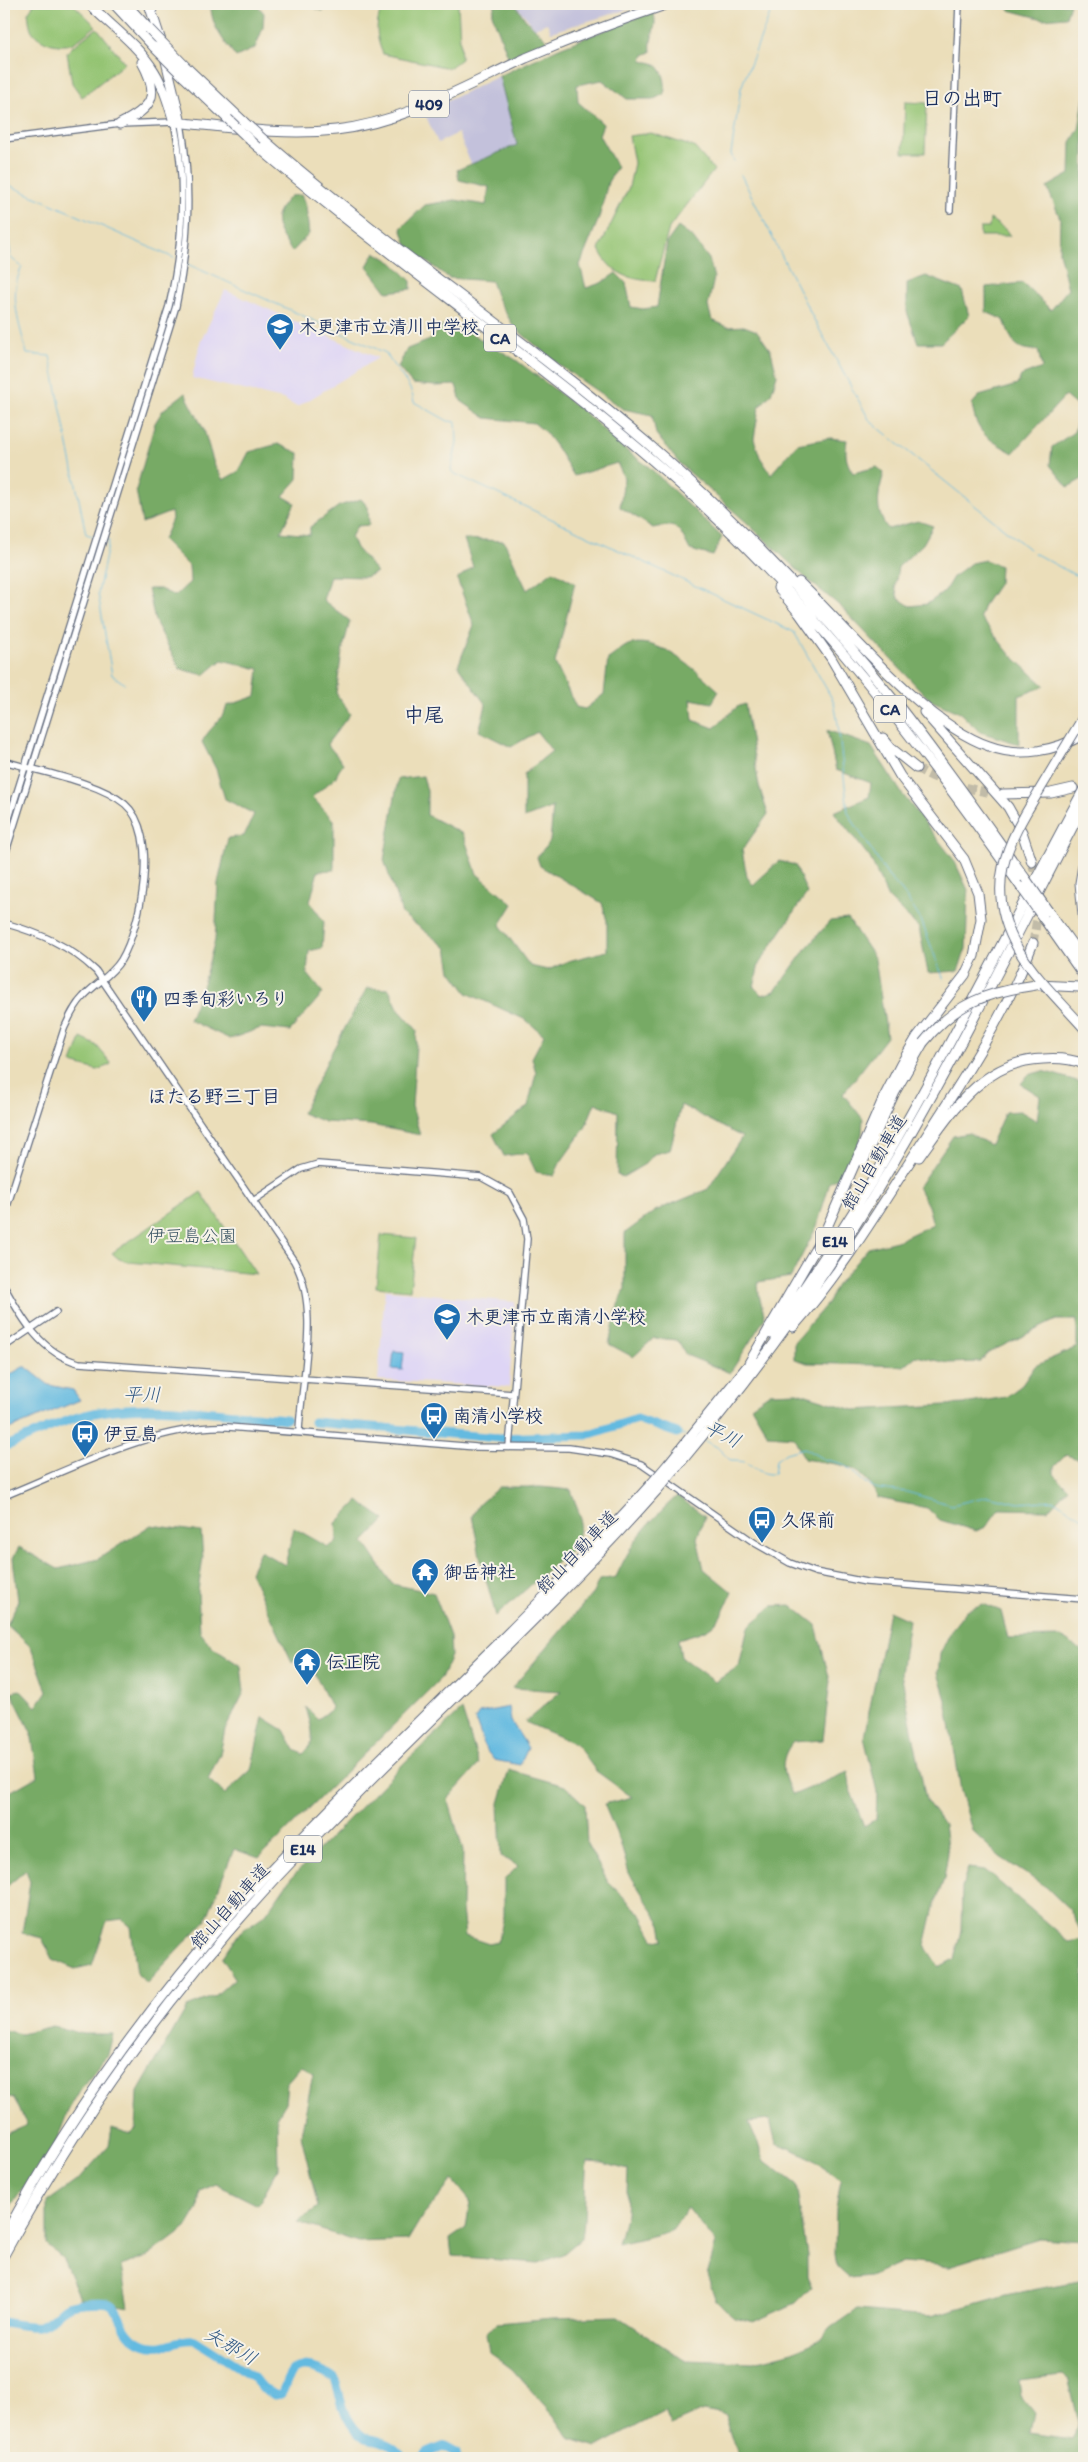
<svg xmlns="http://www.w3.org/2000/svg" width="1088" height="2462" font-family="Itim,'Klee One',sans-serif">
	<rect width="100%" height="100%" fill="#f7f3e8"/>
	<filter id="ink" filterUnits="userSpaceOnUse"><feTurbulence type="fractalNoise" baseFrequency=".02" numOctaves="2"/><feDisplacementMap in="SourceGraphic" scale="10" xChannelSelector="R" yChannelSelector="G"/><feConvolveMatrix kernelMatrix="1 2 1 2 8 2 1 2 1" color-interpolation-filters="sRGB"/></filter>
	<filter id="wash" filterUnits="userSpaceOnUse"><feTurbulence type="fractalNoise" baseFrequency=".0096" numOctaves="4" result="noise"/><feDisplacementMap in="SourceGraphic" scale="20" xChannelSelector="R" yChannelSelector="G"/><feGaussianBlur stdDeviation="1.12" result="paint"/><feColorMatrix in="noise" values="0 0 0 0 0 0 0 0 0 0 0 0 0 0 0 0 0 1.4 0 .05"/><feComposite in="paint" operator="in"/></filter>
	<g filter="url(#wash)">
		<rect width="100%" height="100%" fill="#ebdeba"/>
		<path fill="#ded5f5" d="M225,290L378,358L297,407L283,399L192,378L200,343Z
			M385,1290L515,1302L509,1387L378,1380Z"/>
		<path fill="#c3c1db" d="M515,4H646L551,32L547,23L535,28Z
			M499,76L517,145L471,164L458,133L438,143L424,112Z"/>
		<path fill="#94c473" stroke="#587a68" d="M34,4H73L96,26C89,31 81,39 73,43C60,49 37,42 31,29C29,24 29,18 28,13Z
			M384,4H458L461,59L449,68L383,54C375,36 375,21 384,4Z
			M97,28L125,63L82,97L72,83L67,53L71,48Z
			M905,102L927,103L925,153H903Z
			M651,133L694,147L714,170L669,228L655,281C630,280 610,274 599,249L629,187L634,163L629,136Z
			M990,219L1006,230L1010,236H980V228H989Z
			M81,1038L96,1045L111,1063L110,1065L97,1070L72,1063Z
			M201,1192L256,1274L129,1262L119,1259L112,1253Z
			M381,1235L416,1238L410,1290L376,1287Z"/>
		<path fill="#77aa65" stroke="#496c62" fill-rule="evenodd" d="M211,4H256L264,13L263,28L255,48L236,57C224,41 210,25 211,4Z
			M308,4H333L321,11Z
			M495,4H515L525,19L548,41L509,59L492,14Z
			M1009,4H1070L1066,17L1043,19L1009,10Z
			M649,13L654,14C658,29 649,35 651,52L644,55L642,61C646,62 652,62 655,64C664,70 667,84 664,94L654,99H627L602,80L577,85L578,102L603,124L599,135L617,167L608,182L599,218L580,265L586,288L601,283L616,273L626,283L631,307L643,309L657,307L667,242L678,227L693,238L709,259L714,278L708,306L712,320L728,327L744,326L757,331L771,351L777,375L771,394L759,407L754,439L760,457L771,474L797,444L830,438L847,440C845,453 845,461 853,473L877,467L884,473C878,494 874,510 888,529L918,521L933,526L923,544L898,567L895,587L898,598L910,606L927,604L944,592L953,577L971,563L985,560L1000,566L999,583L984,605L980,617L1009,653L1045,686L1019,696V744L980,732L960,713L930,700L840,606L808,580L746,522L679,463L656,434L652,415L623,409L559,365L514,327L497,298L491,281L449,278L408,248L401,228L425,205L455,200L486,205L489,187L459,180L457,170L517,145L499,76L559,48Z
			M1084,98V478L1068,487L1050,465L1052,447L1074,432L1080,409L1065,396L1013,453C989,439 976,435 972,404L979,396L1017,385L1021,376L1042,368L1038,350C1013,351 1012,340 1004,320L986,312V287L1023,283L1051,310L1068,289L1059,252L1060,218L1047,187L1070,174L1071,142L1079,129Z
			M301,195L306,206L309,234L292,252C276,227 268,220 290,196Z
			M375,252L393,263L411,281V289L387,292L367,266Z
			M926,276L962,290L969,316L941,343H918L907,312V283Z
			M442,326L467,331L516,360L583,411L623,448L649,467L722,537L713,556L690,550C679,529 679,522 653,528L620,507L624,478L617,463L574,476L557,448L545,432L534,423L486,418L461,401L456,385L435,386L412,384L398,367L407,349L430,340Z
			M185,393L204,430L214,464L223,480L239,471L249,452L278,444L299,453L298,479L283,496L295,503L281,532L310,535V527L339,506L361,499L368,507L369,525L357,526L351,537L356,548L377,572L365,577L330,576L323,600L350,621L342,652L336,693L350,714L327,744L343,763L335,778L312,797L334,821V870L318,871L310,902L324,922L322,948L309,951L307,973L323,993L290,1031L261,1028L230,1039L189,1020L202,987L215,940L218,883L228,838L244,836L254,814L225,799L216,769L202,742C209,728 222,721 227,706L256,696L259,669L222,660L204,675L180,669L155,621L148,589H160L175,596L190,582L189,566L163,540L172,519L171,512L142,523L136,490L155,423L163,410Z
			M464,539L504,541L527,590L553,571L575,583L555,663L576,707L585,709L604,694L608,659C615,655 623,646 631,644C661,637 698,672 719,691L712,703L691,699L693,720L714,728L737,707L745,704L759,786L768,814L742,850L747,877L753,885L779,861L795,865L807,893L759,964L754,987L762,995L775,991L805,950L830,921L848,919L875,959L887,1037L843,1094L863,1119L862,1134L847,1173L830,1182L817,1226L791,1277L758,1282L759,1295L765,1318L730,1373L686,1355L677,1340L654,1338L633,1357L609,1344L618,1305L625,1289V1233L655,1211L708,1189L742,1137L681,1105L670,1150L654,1154L645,1164L623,1177L617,1175L618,1112L595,1103L585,1128L560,1163L554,1176L536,1172L527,1153L504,1156L493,1134L528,1106L536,1073L532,1058L544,1035L526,1020L467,993L451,971L447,948L402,914L384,860L398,779L423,776L427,791V815L463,834L477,874L513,904L500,925L530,966L548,970L568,961L607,951V921L602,903L540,866L537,857L550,841L553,807L524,818V774L552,751L537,732L511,747L479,731L486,705L458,666L474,625L457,579L473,567Z
			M827,730L871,746L903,795L954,860L968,890L966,949L958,971L928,973L919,928L888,898L870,858L834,812L869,797L871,783L836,770Z
			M367,988L389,989L399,1010L417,1030L412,1106L420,1135L371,1125L325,1122L302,1113L330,1055Z
			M1043,1071L1084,1083V1461L1066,1455L1054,1467V1474L1068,1488L1048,1510L999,1509L986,1527L976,1531L940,1520L927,1508L878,1498C860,1461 841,1466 804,1459L794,1437L768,1435L751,1406L770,1393L797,1392L854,1410L964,1404L1006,1397L1022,1385L1035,1366L1077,1347V1320H1056L988,1353L980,1362L948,1363L916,1356L904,1366L807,1363L794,1359V1342L826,1305L837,1285L868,1248L897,1241L933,1224L928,1206L918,1187L953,1136L969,1133L990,1145L1005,1112L1020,1111L1037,1121L1040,1096L1021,1084L1028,1075Z
			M499,1487H541L571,1490L581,1519L576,1545L496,1616L481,1561L472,1516L479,1504Z
			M677,1496L705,1516L697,1538L704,1569L732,1592C717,1628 715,1628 678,1639L681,1657L715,1682L739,1666L748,1627L773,1606L791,1605L816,1625L830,1681L823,1740L793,1742C778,1760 782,1776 793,1795L848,1772L851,1792L864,1826L876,1819L877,1792L864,1737L889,1611L909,1620L901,1673L926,1800L944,1825L948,1853L944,1879L934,1907L925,1946L939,1967L954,1959L961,1930L962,1887L968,1868L985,1870L1069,1942L1084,1939V2241L1039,2238L949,2266L902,2262L870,2276L849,2278L837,2267L835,2254L836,2208L841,2180L806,2155L776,2143L770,2120L749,2122L765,2161L796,2184L807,2255V2276L812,2287L796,2303L753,2322L734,2317L716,2301L707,2275L716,2243L688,2208L669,2232L618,2244L626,2214L628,2170L602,2163L587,2162C584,2188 586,2213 582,2238L563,2254L538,2263L452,2256L450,2239L466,2228L470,2201L453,2180L423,2215L408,2240L358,2242L297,2222L318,2207L301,2135L313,2074L302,2065L287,2082L285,2104L277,2118L278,2168L258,2205L216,2184L200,2191L198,2208L186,2228L147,2257L121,2266L128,2308L80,2298L63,2259L47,2245V2202L79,2179L109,2146L112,2128L131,2134L136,2129L138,2092L187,2007L215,1996L235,1978L222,1958L240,1932L266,1914L291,1878L405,1762L462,1710L479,1764L448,1799L463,1850L462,1909L465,1936L489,1944L498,1942L504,1916V1880L518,1866L501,1856L499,1803L509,1770L565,1786L585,1805L587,1844L608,1882L640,1913L654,1939L664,1940L661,1924L629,1873L620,1842L604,1804L632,1797L596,1771L576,1744L525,1722L561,1691L512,1688L593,1593L599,1580L616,1577C633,1539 647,1524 677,1496Z
			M358,1501L385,1520L364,1542L392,1584L434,1593L450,1636L451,1656L441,1678L259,1858L234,1849L206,1920L147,1983L137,1974L131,1927L122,1919L107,1921L92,1965L75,1969L52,1959L42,1938L22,1933L30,1882L26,1870L4,1889V1791L8,1793L38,1776L31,1732L11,1692L20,1690L36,1707L47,1691L31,1647L7,1625L18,1601L13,1558L19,1547L58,1569L98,1559L151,1525L201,1532L203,1558L198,1591L200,1632L213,1648L241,1666L244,1692L225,1730L220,1754L208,1779L225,1794L251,1770L263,1717L284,1730L295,1750L303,1754C319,1740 310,1725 306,1707L318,1719L332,1709L305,1653L292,1662L250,1572L260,1551L285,1565L294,1528L328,1547L337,1542L336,1523Z
			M983,1604L1001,1611L1008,1638L1061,1637L1084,1652V1937L1069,1909L1046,1887L1000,1857L972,1831L961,1791L946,1700L938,1673L940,1654L952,1629L967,1610Z
			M53,2026L83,2034H113L108,2055L83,2085L68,2111L55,2145L4,2215V2135L27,2125L14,2098L4,2096V2030L21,2034Z
			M1084,2280V2458H832L827,2455L818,2458H739L725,2415L703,2411L671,2425L665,2411L597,2447L569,2438L554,2416L512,2369L489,2352L486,2333L497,2323L552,2318L618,2316L684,2360L754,2362L792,2352L822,2339L831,2328L857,2310L931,2316L1006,2295ZM1063,2375L1067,2379L1079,2426L1072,2439L1030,2433L1034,2413L1020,2396L1018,2380Z"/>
		<path fill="#63bae0" stroke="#3f749f" d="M394,1351L404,1352L402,1370L392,1369Z
			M23,1367H26L49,1385L73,1390L80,1400L4,1431V1410L6,1408L4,1402V1378Z
			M509,1707L511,1721L528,1748L520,1765L494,1760L486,1750L475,1719L479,1713Z"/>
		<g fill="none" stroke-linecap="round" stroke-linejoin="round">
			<path stroke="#63bae0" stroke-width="1" d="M734,161L731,154L741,88L774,4
				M741,175L812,316L870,421L1029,549
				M4,183L174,258
				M4,206L11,258L22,267C9,292 18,321 25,346L27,354L50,356L86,534L96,537
				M185,263L386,353C396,373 411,381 414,402L448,421L456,422L457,443L451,470L453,473L794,632L834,702L838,724L848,812L851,818L888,876L902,891L921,920L944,980
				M106,540L109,541L98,593L112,675L125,684
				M1034,553L1084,580
				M677,1433L685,1435
				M703,1440L717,1447L731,1461C736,1461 743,1461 747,1463C757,1469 762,1475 774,1474L776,1460L786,1453L804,1448L823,1459L843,1464L869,1486L879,1489L907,1492L952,1505L988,1496L1019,1503L1054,1500L1084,1519"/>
			<path stroke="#63bae0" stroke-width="9" d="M314,1422L498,1438L587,1435L637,1419L677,1433
				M4,1447C30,1437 58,1422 85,1415C145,1400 224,1414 286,1419
				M4,2322C14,2324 27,2327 38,2326C50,2324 57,2313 66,2307C72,2303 100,2301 107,2303C121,2306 120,2336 143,2344C166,2352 175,2337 195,2340L252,2376L263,2389L275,2395L281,2394C286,2387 287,2375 294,2370C304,2362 327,2372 335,2379C341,2399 345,2425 364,2437C367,2439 372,2439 376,2440C389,2443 396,2448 404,2458
				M422,2458L428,2453L445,2446L456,2452L457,2458"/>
		</g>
	</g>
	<g filter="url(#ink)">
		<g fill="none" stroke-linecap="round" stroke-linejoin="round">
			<path stroke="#c1bba8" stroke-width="9" stroke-dasharray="9 4.5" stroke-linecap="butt" d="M916,768C941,783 971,790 1000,794
				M1032,862L1037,883
				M1033,943L1039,906"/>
			<defs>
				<path id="minor" d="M4,139L120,124L174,122C187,184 183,245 169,306L4,834
					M950,210L959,4
					M4,761C39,772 97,781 125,804C160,834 141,926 121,960C112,975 95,984 83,997C74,1006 69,1018 64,1029L4,1216
					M4,858L176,306C189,242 192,188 181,123
					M4,923C39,933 69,945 96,971L294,1261C321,1308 301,1379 299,1432
					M253,1201L301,1169L318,1164L481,1177L510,1193L524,1219L527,1239L509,1447
					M4,1286C22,1319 41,1353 79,1363L513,1394
					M4,1347L56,1312
					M4,1496C71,1469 156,1424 228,1427L476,1447L569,1448L610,1454L641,1464L755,1543L790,1563L815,1572L866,1582L1084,1599"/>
				<path id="highway" d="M89,4C110,25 138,45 154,71C164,87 169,105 174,122C228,127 281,136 336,130C405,122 465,86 526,58C573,38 620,20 668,4
					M114,4L154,47
					M126,4L149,29
					M149,4L162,44
					M165,57L181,123
					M188,69L244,122
					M183,76L228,119
					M120,124C152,108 161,96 142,62
					M250,140C394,264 553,369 694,497C820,613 923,748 1021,887
					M264,140C387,247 523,337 646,442C739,522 825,613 901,709C944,764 984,821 1025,878
					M799,582C850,631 923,723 989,746C1020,758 1056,751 1084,734
					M924,712L1008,807L1022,832L1032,862
					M883,738L891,748L916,768
					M1003,794L1051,793L1073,788
					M1084,860L1080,883L1084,926
					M1048,911L1084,961
					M1044,919L1084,976
					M1039,985L1079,987
					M919,1157C951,1113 982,1061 1043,1059C1056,1058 1071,1059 1084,1064
					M863,1162L895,1092L923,1043
					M793,1327C842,1272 883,1203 923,1141C964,1078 1006,1014 1033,943
					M771,1334C896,1165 984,972 1084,789
					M749,1363L824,1234L884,1097L901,1064L917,1037L965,975L974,956L981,919L978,893L964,859L900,776L831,658L799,613L778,588
					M669,1463L753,1359
					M676,1468C754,1375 826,1277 888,1172C959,1053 1020,928 1084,805
					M4,2237C68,2118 148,2007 238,1906C371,1760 520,1630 652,1483
					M4,2255C87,2102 191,1965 312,1840C426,1721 549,1612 658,1489"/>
			</defs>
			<use href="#minor" stroke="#646c7e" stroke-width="8"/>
			<use href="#highway" stroke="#646c7e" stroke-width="11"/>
			<use href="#minor" stroke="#fff" stroke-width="5.5"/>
			<use href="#highway" stroke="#fff" stroke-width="9"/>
			<defs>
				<path id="highway-bridge" d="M149,29L188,69
					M154,47L183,76
					M228,119L250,140
					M244,122L264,140
					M1084,716C1069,741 1054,766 1039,791C1006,845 983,888 1018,949C1035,978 1062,1003 1084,1028
					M1025,878L1048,911
					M1021,887L1044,919
					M923,1043C955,1003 987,992 1036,985
					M652,1483L669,1463
					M658,1489L676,1468"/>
			</defs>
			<use href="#highway-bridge" stroke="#646c7e" stroke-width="11" stroke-linecap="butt"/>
			<use href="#highway-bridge" stroke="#fff" stroke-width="9"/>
		</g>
	</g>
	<defs>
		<symbol id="school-pin" viewBox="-11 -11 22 30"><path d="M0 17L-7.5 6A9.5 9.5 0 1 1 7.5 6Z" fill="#1f6fb2" stroke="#f7f3e8"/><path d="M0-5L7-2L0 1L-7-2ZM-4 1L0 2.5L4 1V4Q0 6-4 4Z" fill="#fff"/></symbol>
		<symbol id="restaurant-pin" viewBox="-11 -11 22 30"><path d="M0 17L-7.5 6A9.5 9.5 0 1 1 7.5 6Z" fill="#1f6fb2" stroke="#f7f3e8"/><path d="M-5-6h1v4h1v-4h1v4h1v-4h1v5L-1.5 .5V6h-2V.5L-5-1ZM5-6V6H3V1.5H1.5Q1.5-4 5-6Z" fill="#fff"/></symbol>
		<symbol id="bus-pin" viewBox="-11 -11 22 30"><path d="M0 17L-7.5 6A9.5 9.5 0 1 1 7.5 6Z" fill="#1f6fb2" stroke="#f7f3e8"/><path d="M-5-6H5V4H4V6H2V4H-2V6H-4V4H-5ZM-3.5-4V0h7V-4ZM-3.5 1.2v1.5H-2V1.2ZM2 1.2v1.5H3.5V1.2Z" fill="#fff"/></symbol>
		<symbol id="temple-pin" viewBox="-11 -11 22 30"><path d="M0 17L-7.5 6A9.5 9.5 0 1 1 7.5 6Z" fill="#1f6fb2" stroke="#f7f3e8"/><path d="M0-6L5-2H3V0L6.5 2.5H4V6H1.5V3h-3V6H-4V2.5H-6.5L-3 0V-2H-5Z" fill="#fff"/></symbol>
	</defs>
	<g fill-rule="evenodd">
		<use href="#school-pin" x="264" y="311" width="32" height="43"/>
		<use href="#restaurant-pin" x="128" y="983" width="32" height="43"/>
		<use href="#school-pin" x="431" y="1301" width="32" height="43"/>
		<use href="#bus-pin" x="418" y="1400" width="32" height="43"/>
		<use href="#bus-pin" x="69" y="1418" width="32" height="43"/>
		<use href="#bus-pin" x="746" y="1504" width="32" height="43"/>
		<use href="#temple-pin" x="409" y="1556" width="32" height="43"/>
		<use href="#temple-pin" x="291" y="1646" width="32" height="43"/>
	</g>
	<g text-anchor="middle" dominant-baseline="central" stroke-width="4" stroke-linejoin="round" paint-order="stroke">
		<g fill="#f7f3e8" stroke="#5d6a87" stroke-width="1">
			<rect x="409" y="90.5" width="40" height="27" rx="4"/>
			<rect x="484" y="324.5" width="32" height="27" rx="4"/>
			<rect x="874" y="695.5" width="32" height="27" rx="4"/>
			<rect x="816" y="1227.5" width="38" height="27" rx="4"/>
			<rect x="284" y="1835.5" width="38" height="27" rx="4"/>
		</g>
		<g font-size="16" font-weight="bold" fill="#1b2f5e">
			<text x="429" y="104">409</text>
			<text x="500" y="338">CA</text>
			<text x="890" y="709">CA</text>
			<text x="835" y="1241">E14</text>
			<text x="303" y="1849">E14</text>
		</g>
		<g font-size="18" font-weight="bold" fill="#1b2f5e" stroke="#f7f3e8" text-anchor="start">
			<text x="299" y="327">木更津市立清川中学校</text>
			<text x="163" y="999">四季旬彩いろり</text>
			<text x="466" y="1317">木更津市立南清小学校</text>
			<text x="453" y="1416">南清小学校</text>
			<text x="104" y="1434">伊豆島</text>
			<text x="781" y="1520">久保前</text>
			<text x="444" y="1572">御岳神社</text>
			<text x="326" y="1662">伝正院</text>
		</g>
		<g font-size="18" fill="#1b2f5e" stroke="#f7f3e8">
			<text transform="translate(874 1162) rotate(-59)">館山自動車道</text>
			<text transform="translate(577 1552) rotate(-46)">館山自動車道</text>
			<text transform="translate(230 1906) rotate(-48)">館山自動車道</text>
		</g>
		<g font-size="18" fill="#395463" stroke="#f7f3e8">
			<text x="192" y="1236">伊豆島公園</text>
		</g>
		<g font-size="19" font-weight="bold" fill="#1b2f5e" stroke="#f7f3e8">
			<text x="214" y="1096">ほたる野三丁目</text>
		</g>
		<g font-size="19" font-style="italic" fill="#315985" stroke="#f7f3e8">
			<text x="142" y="1394">平川</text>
			<text transform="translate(723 1434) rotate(27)">平川</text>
			<text transform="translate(231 2346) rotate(30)">矢那川</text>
		</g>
		<g font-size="20" font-weight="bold" fill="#1b2f5e" stroke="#f7f3e8">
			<text x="962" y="98">日の出町</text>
			<text x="424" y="715">中尾</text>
		</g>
	</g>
	<rect width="1088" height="2462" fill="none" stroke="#f7f3e8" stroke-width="20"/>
</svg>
